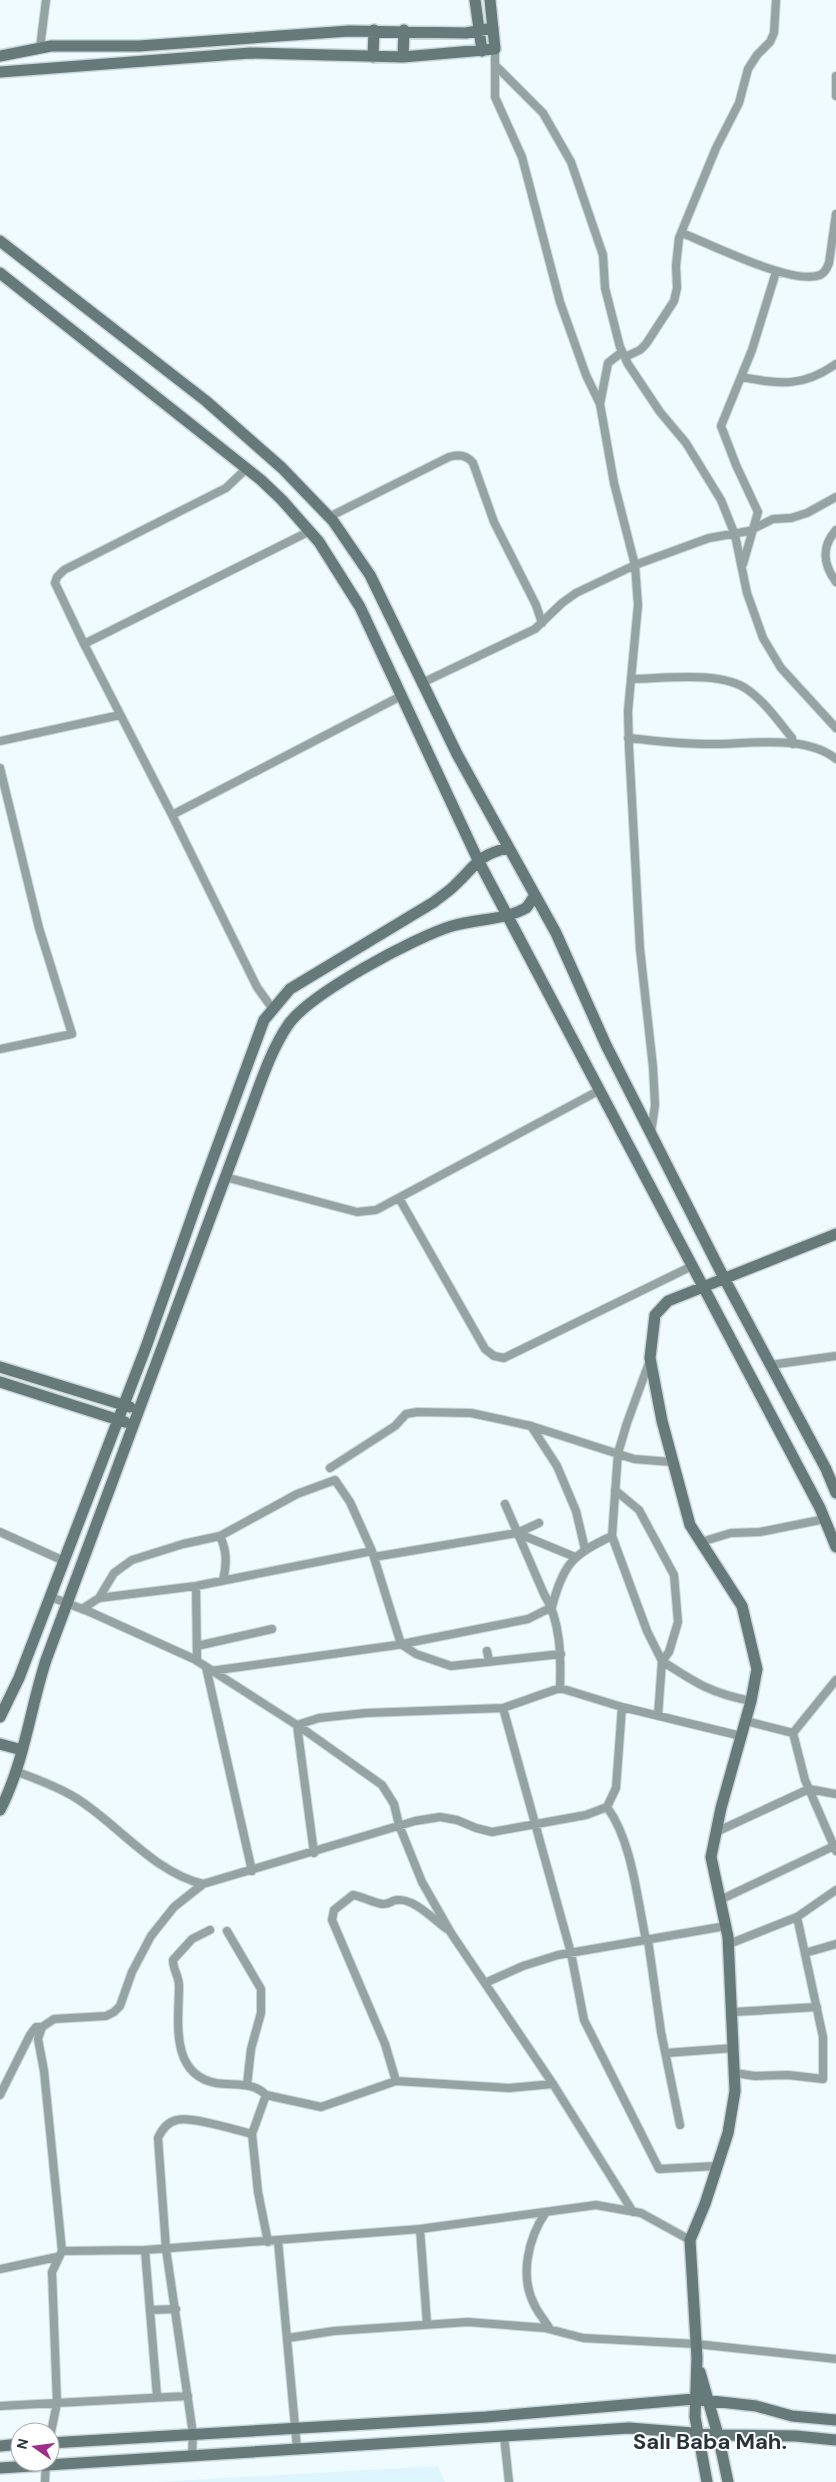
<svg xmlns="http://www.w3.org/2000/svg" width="836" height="2482" font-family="'DM Sans',sans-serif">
	<rect width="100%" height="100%" fill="#effbff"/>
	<path fill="#ddf5fd" d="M438,2466L445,2482H157Z"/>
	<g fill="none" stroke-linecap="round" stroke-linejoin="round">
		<defs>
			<path id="street" d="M40,48L46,0
				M495,49V97L522,157L560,302L586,375L600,404L614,483L635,565L638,605L628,711L629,747L640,949L653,1067L655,1105L651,1133
				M496,66L543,113L571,162L603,255L605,288L620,347L628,364L660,412L686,443L721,500L735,535L747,593L763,638L781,668L836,728
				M836,76V96
				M682,233C710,244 793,286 820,275C825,273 827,268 829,263L836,214
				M625,357L640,350L646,344L674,301L677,288L676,266L679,238L716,148L739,103L748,69L757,55L770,42L774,33L776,0
				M741,377C780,384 802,388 836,364
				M600,404L608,363L622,352
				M247,468L226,488L64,570L57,577L55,583L84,644L172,815L257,987L272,1008
				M329,517L449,457C459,454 467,455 473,463L494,522L536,605L542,623
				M836,530C821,547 823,564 836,582
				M743,564L758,512L736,465L721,426L752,350L776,272
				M84,644L310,531
				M631,679C663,679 721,670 748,690C765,702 779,722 792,738L793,744
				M422,683L535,629L562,603L576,593L635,565L709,538L749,531L773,519L791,518L807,513L836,497
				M628,738C654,741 679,744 705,744C744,745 804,733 836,759
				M0,741L120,715
				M0,768L39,928L72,1034L0,1049
				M172,815L401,696
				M225,1177L357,1212L376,1210L600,1090
				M399,1198L485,1349L494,1356L504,1358L692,1266
				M770,1365L836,1356
				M531,1426L557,1466L576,1511L585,1549
				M330,1468L395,1426L406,1414L417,1412L471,1413L531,1426L634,1459L672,1462
				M615,1490L639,1510L674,1575L678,1622L669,1652L662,1661C696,1683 710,1693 751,1701
				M0,1532L64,1561
				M517,1533L575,1557
				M220,1536C227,1551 227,1564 223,1580
				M612,1536L647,1631L662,1661L658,1716
				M701,1542L731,1533L760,1532L825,1519
				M374,1557L517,1533L539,1523
				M196,1586L197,1661
				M51,1597L90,1612L194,1659L303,1729L382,1785L394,1804L399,1825L422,1882L451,1933L553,2084L633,2212
				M99,1598L114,1573L132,1560L183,1544L220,1536L297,1494L335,1480L350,1502L372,1551L401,1644L416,1654L451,1666L561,1654
				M552,1607C563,1564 573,1554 612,1536L618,1453L627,1423L650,1360
				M82,1609L99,1598L196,1586L372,1551
				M197,1646L272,1629
				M487,1651L489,1661
				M206,1667L252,1871
				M211,1671L397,1645L528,1619L552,1607
				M560,1688L622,1707L741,1736
				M503,1708L571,1953L584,2020L659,2169L717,2166
				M746,1721L793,1733L805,1780L836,1851
				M793,1733L836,1680
				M15,1771C36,1779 57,1786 76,1798C118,1824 153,1872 203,1884L415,1821L440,1817L457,1820L476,1828L492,1832L586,1815L607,1807L616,1788L622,1707
				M607,1807C632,1841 637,1898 646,1940
				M716,1832L809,1789L836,1794
				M314,1853L297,1725L319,1718L366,1713L503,1708L560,1688C561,1657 561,1621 544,1594L505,1504
				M720,1900L834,1846
				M210,1930L192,1939L173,1960C173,1970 179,1976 179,1986C179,2020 169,2074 216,2083C234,2086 252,2081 266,2095L252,2134L258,2192L268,2242
				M227,1931L261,1989V2013L251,2049L247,2085
				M648,1940L661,2032L680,2125
				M729,1944L797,1917L836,1890
				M805,1953L836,1944
				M485,1983L523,1966L558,1955L726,1926
				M733,2012L817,2007
				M666,2053L734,2048
				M735,2073L755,2076L788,2075L823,2079V2037L797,1917
				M396,2081L385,2044L332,1920L334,1910L353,1895C363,1897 372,1902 382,1904C389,1905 392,1900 397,1900C414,1898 434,1920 447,1929
				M0,2095L30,2035L36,2027H42
				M266,2095L321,2107L396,2081L509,2088L553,2084
				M546,2212C528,2238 519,2277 535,2306C539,2314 545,2321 550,2329
				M420,2229L596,2205L641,2213L690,2240
				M278,2241L297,2448
				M145,2250L157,2396
				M62,2251L145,2250L420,2229L427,2324
				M0,2269L57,2257
				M150,2310L176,2309
				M288,2338L334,2331L468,2322L545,2328L583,2338L696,2344L836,2359
				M0,2406L188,2396
				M504,2436L509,2482
				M50,2437L57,2403L52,2272L62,2251L44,2071L38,2039L42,2027L54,2019L106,2016L114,2012L120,2006L132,1972L151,1936L174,1907L203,1884
				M192,2455L193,2434L166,2249L158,2138C162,2129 168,2122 177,2120C192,2116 235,2130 252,2134
				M45,2482L46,2462"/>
			<path id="secondary" d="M475,0L482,51
				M0,56L51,46H139L349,31L466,33L493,28
				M373,57L374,30
				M403,57L404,30
				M0,72L250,53L403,57L495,49L490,0
				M0,241L206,401L282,468L333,521L370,575L457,754L556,933L606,1045L724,1278L826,1469L836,1493
				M0,273L261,480L282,500L319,542L360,607L478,860L820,1508L836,1547
				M0,1367L130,1407
				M0,1382L125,1422
				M0,1717L19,1678L146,1347L202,1188L264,1020L290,989L434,902C441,896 450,891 456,884C477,864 478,855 508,848
				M0,1744L22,1750
				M0,1810C24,1764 30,1709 46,1660L247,1119C259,1088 269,1053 288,1025C309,994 415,937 452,926C475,919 505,920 526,908C529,905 532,899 535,896
				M700,2372L718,2435L728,2482
				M50,2443L486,2417L694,2399L756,2406L792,2416L836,2420
				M0,2446L20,2444
				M0,2468L629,2428L718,2435L796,2436L836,2440
				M707,2482L695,2417L697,2358L690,2240L705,2204L728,2133L735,2091L728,1937L711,1857L721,1808L751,1701L757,1669L742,1606L690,1525L662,1421L650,1358L655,1315L668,1301L836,1234"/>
		</defs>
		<use href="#street" stroke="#cbd7db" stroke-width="10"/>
		<use href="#secondary" stroke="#cbd7db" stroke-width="14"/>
		<use href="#street" stroke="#95a3a2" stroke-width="8"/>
		<use href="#secondary" stroke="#657a79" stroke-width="11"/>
	</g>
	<g text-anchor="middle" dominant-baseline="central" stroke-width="4" stroke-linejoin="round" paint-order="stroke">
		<g font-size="22" font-weight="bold" fill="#283538" stroke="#fff">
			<text x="710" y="2441">Salı Baba Mah.</text>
		</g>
	</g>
	<g transform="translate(35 2447) rotate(284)"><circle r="24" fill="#ffffff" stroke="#a9aeaf"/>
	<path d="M0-4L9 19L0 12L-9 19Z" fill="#9f2e8b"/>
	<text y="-8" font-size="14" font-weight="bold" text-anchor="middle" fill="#283538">N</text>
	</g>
</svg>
